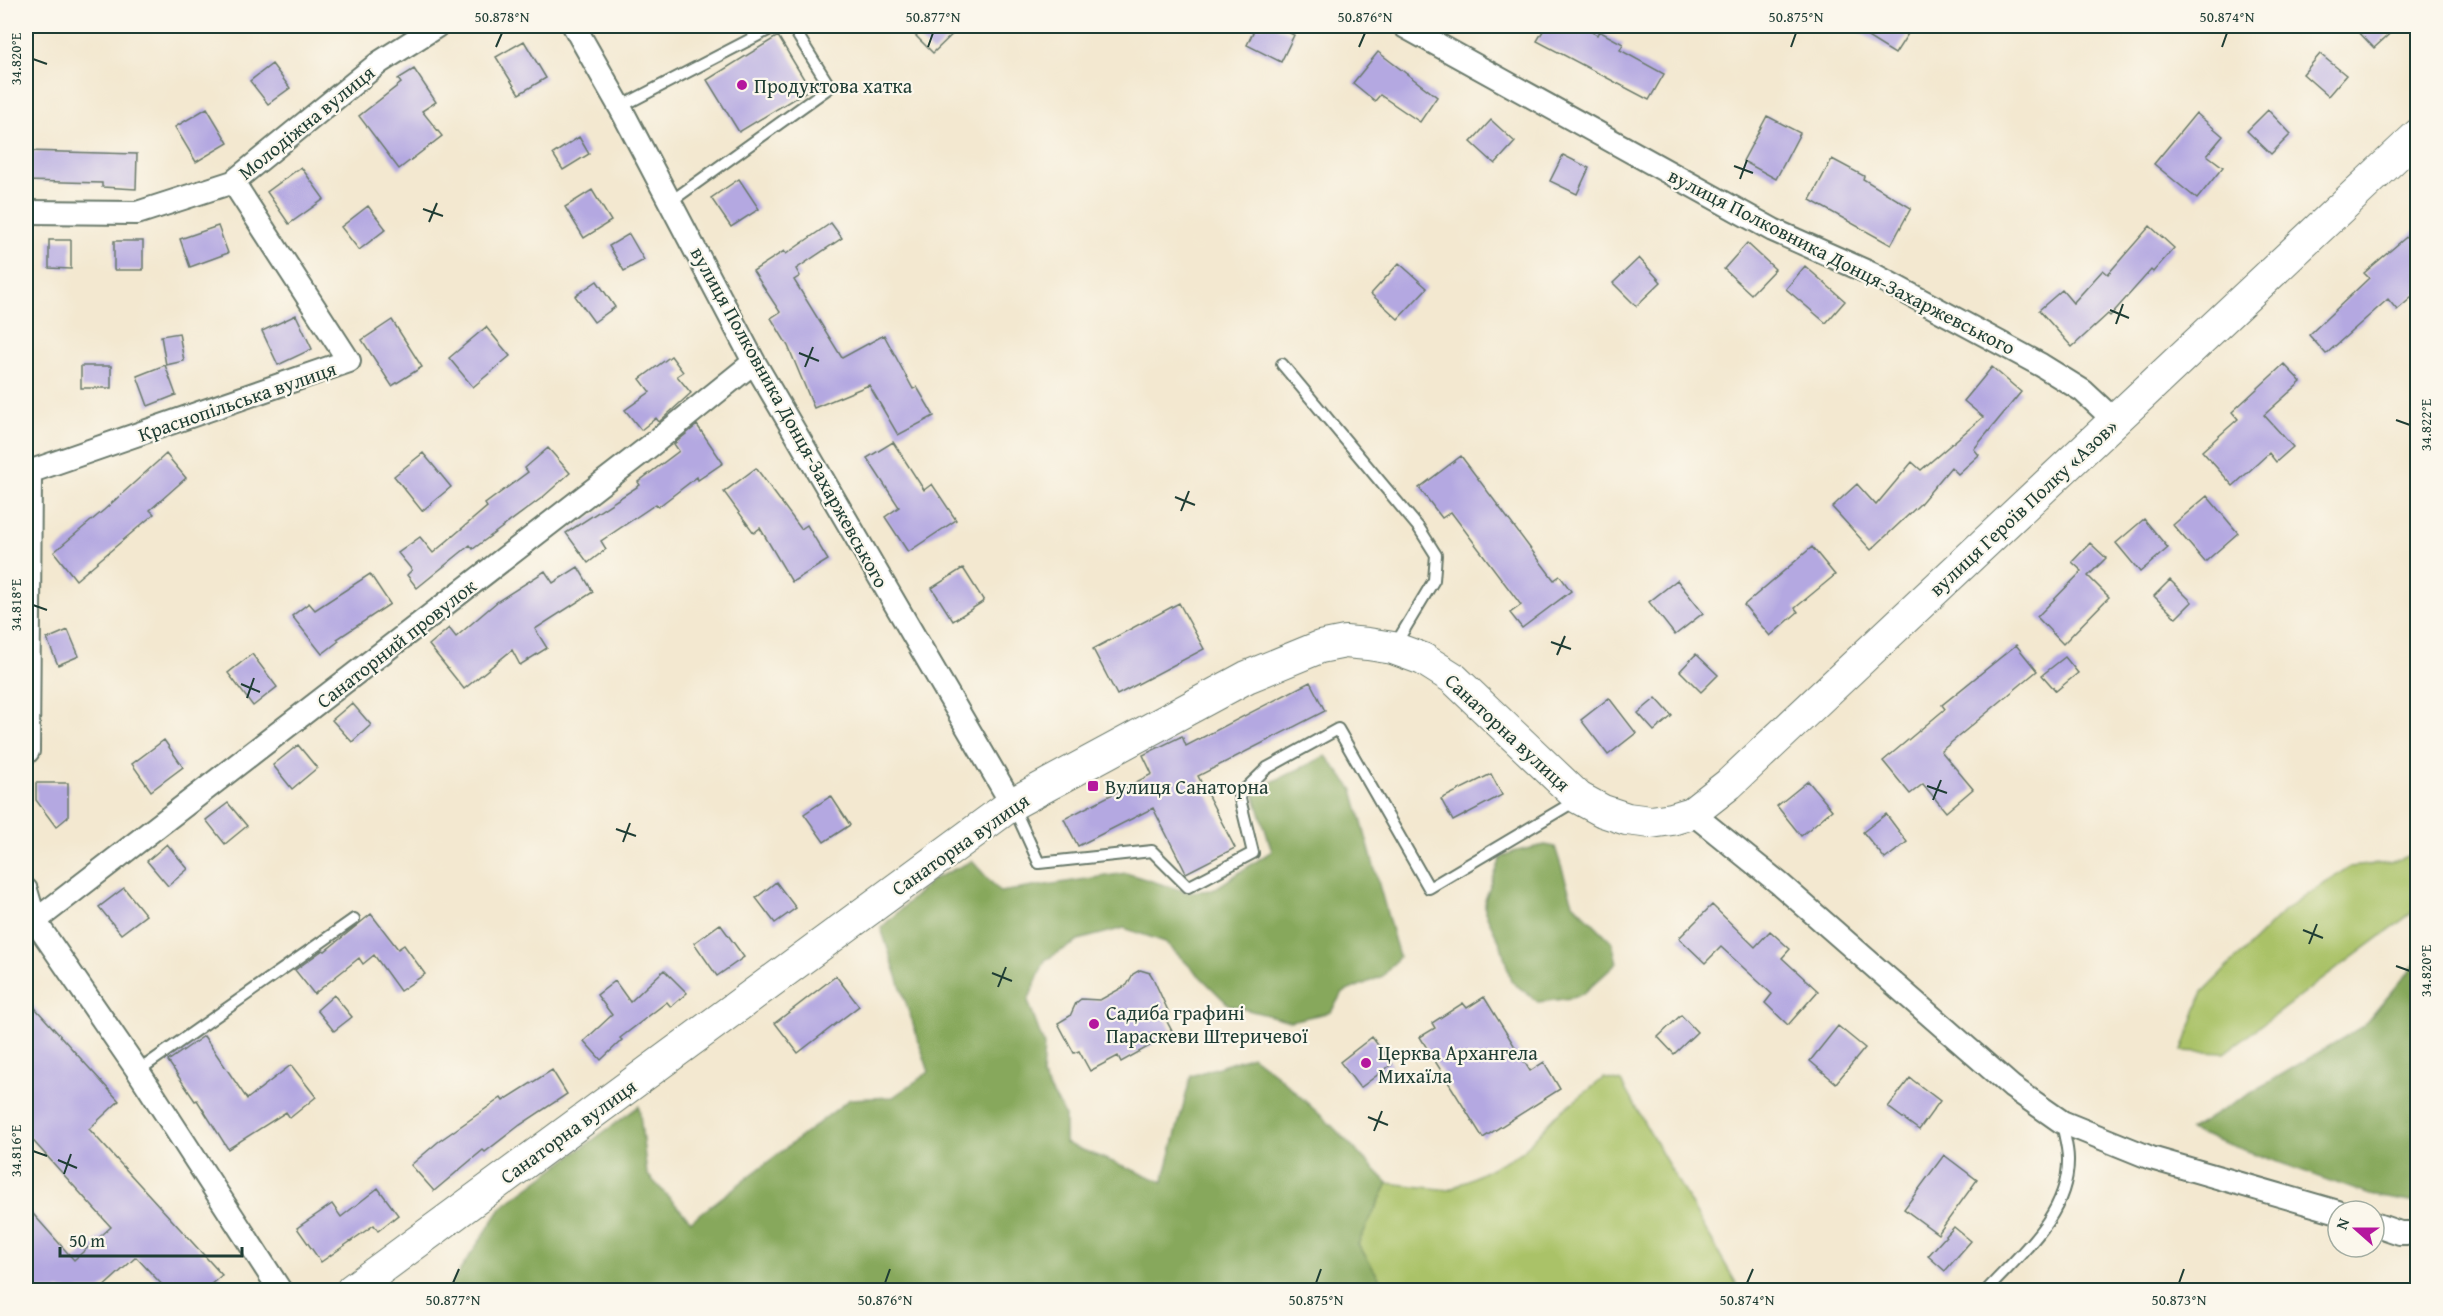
<svg xmlns="http://www.w3.org/2000/svg" width="2443" height="1316" font-family="'Gentium Book Plus',serif">
	<rect width="100%" height="100%" fill="#fbf7ec"/>
	<filter id="ink" filterUnits="userSpaceOnUse"><feTurbulence type="fractalNoise" baseFrequency=".0167" numOctaves="2"/><feDisplacementMap in="SourceGraphic" scale="12" xChannelSelector="R" yChannelSelector="G"/><feConvolveMatrix kernelMatrix="1 2 1 2 8 2 1 2 1" color-interpolation-filters="sRGB"/></filter>
	<filter id="wash" filterUnits="userSpaceOnUse"><feTurbulence type="fractalNoise" baseFrequency=".008" numOctaves="4" result="noise"/><feDisplacementMap in="SourceGraphic" scale="24" xChannelSelector="R" yChannelSelector="G"/><feGaussianBlur stdDeviation="1.35" result="paint"/><feColorMatrix in="noise" values="0 0 0 0 0 0 0 0 0 0 0 0 0 0 0 0 0 1.4 0 .05"/><feComposite in="paint" operator="in"/></filter>
	<g filter="url(#wash)">
		<rect width="100%" height="100%" fill="#f3e8d0"/>
		<path fill="#aac267" stroke="#64804e" stroke-width="1.5" d="M2417,852V909L2224,1053L2182,1051L2203,992L2284,911L2349,867L2390,863Z
			M1604,1078L1621,1082L1740,1290H1381L1383,1286L1358,1244L1388,1183L1449,1190L1522,1152L1555,1116Z"/>
		<path fill="#87a85c" stroke="#537248" stroke-width="1.5" d="M1326,756L1353,790L1399,957L1383,976L1342,993L1331,1012L1290,1021L1229,1005L1165,942L1124,928L1082,939L1045,960L1028,1001L1044,1045L1042,1076L1065,1115V1143L1163,1182L1191,1076L1252,1056L1278,1076L1331,1125L1388,1183L1358,1244L1384,1286L1381,1290H447L502,1207L639,1106L647,1174L691,1221L850,1099L893,1097L929,1072L881,928L932,880L972,861L1000,892L1126,873L1187,892L1213,890L1272,851L1253,791Z
			M1545,845L1555,847L1573,903L1612,942L1617,963L1584,993L1572,998L1538,1002L1511,981L1501,945L1485,912V900L1501,858L1512,852Z
			M2417,962V1203L2370,1195L2189,1130L2363,1026Z"/>
		<g id="blocks">
			<path fill="#b4a8e1" d="M906,26H961L933,53Z
				M1256,26H1275L1294,35L1281,62L1247,45Z
				M1546,26H1581L1597,35L1599,31L1623,44L1620,50L1664,74L1649,100L1537,41Z
				M1850,26H1913L1895,54Z
				M2353,26H2398L2374,48Z
				M778,36L810,89L739,132L707,80Z
				M524,41L546,78L519,94L496,57Z
				M1378,52L1437,97L1420,122L1380,95L1375,101L1353,83Z
				M2320,54L2346,75L2328,96L2303,74Z
				M272,64L290,88L268,104L250,81Z
				M414,69L436,102L422,111L442,136L399,169L359,116L401,83L398,79Z
				M207,108L228,143L196,162L175,127Z
				M2268,110L2291,134L2271,154L2247,131Z
				M2196,113L2223,136L2207,155L2223,167L2197,199L2154,164Z
				M1767,116L1800,133L1776,179L1743,161Z
				M1491,120L1515,142L1495,164L1471,142Z
				M579,137L589,154L563,170L553,154Z
				M26,151L137,154L136,189L102,187V183L26,181Z
				M1563,155L1589,168L1577,194L1550,181Z
				M1832,159L1864,176L1863,179L1911,208L1891,245L1810,200Z
				M301,167L324,199L289,224L267,192Z
				M739,179L759,209L731,227L711,198Z
				M592,190L611,221L584,238L565,207Z
				M368,206L386,229L359,250L341,227Z
				M831,223L842,238L796,269L800,276L794,280L842,358L884,335L913,389L917,387L934,416L898,435L869,385L814,408L788,346L771,318L780,312L753,271L784,251L786,254Z
				M218,226L228,253L190,267L180,239Z
				M2150,226L2174,248L2153,272L2151,270L2110,316L2108,314L2072,347L2039,310L2062,290L2073,303L2103,270L2108,274Z
				M2418,227V292L2397,310L2388,299L2326,354L2309,335L2369,278L2364,273Z
				M629,234L644,260L624,271L609,246Z
				M49,240H71V269L49,268Z
				M114,241H143V270H114Z
				M1747,243L1775,269L1751,294L1724,269Z
				M1639,258L1661,282L1636,306L1613,283Z
				M1399,263L1427,288L1398,319L1371,294Z
				M1805,266L1845,301L1826,323L1786,289Z
				M597,281L615,307L594,322L575,296Z
				M296,315L312,349L278,365L262,331Z
				M392,320L422,367L392,386L362,340Z
				M486,327L510,356L473,387L449,358Z
				M179,333L184,361L166,365L161,336Z
				M671,356L683,372L677,376L691,393L659,422L656,418L641,430L625,410L650,392L640,379Z
				M2284,364L2301,382L2264,415L2293,447L2276,462L2269,453L2233,486L2202,451L2238,419L2232,412Z
				M165,365L176,395L148,406L137,376Z
				M81,366H111V388H81Z
				M1992,367L2021,392L1974,449L1979,455L1958,474L1951,467L1919,505L1871,550L1832,507L1857,484L1876,505L1912,462L1921,470L1983,417L1964,401Z
				M697,425L723,463L698,480L697,477L658,507L656,504L601,541L606,549L588,563L566,533L640,485L638,482L679,451L674,444Z
				M893,442L924,490L932,484L956,520L908,552L885,517L899,507L867,458Z
				M548,448L570,473L543,497L473,549L470,545L417,588L407,575L412,570L398,553L420,537L433,553L487,507L485,504L528,472L525,468Z
				M423,453L451,487L422,511L394,476Z
				M166,454L186,478L150,510L154,514L76,580L54,552L104,510Z
				M1461,456L1554,580L1560,576L1571,591L1522,628L1510,613L1521,605L1451,512L1442,518L1419,488Z
				M756,468L801,529L807,525L828,560L792,582L760,528L754,533L724,492Z
				M2207,496L2238,533L2205,562L2173,525Z
				M2144,519L2168,548L2140,572L2116,543Z
				M2090,543L2106,558L2088,576L2109,597L2063,644L2037,617L2082,571L2072,562Z
				M1812,547L1835,575L1795,608L1798,612L1770,636L1744,605Z
				M578,567L593,592L535,629L547,648L520,665L512,650L464,689L429,645L449,628L456,637L498,601L545,571L553,583Z
				M963,568L984,601L953,621L932,588Z
				M370,574L390,604L337,639L339,641L322,654L292,616L309,603L315,610Z
				M1677,580L1703,613L1675,635L1649,602Z
				M2170,580L2192,602L2176,618L2154,596Z
				M1179,603L1204,649L1117,695L1093,649Z
				M68,630L79,656L58,665L47,639Z
				M2016,645L2037,671L1941,751L1973,789L1946,812L1923,784L1910,794L1883,761L1945,709L1942,705Z
				M252,654L277,687L253,706L228,673Z
				M1696,654L1718,675L1701,692L1680,671Z
				M2065,657L2078,673L2056,691L2042,675Z
				M1310,682L1325,711L1198,776L1235,848L1186,873L1153,808L1078,846L1064,819L1152,774L1143,755L1182,736L1186,746Z
				M1609,698L1636,733L1608,755L1581,720Z
				M1656,698L1672,716L1654,731L1638,713Z
				M352,703L371,725L352,742L332,720Z
				M164,740L183,767L151,791L132,764Z
				M298,745L317,768L292,789L273,765Z
				M1491,774L1502,795L1453,821L1441,799Z
				M1808,781L1832,810L1801,836L1777,806Z
				M36,783H68V817L56,827L36,800Z
				M831,796L850,825L824,842L804,814Z
				M228,803L247,826L225,844L206,820Z
				M1886,814L1907,842L1885,859L1863,832Z
				M167,844L188,869L168,886L147,861Z
				M776,882L796,908L775,923L756,898Z
				M124,888L146,915L121,934L99,907Z
				M1712,905L1755,947L1770,931L1790,949L1782,958L1818,991L1788,1025L1765,1003L1772,994L1721,947L1705,963L1679,938Z
				M371,914L398,949L404,945L425,974L400,991L374,955L363,964L359,958L314,994L295,970L323,950L325,951Z
				M720,924L744,957L717,976L694,943Z
				M664,970L687,993L671,1007L667,1002L620,1038L622,1040L601,1060L584,1041L612,1015L597,995L615,981L630,1002Z
				M1140,970L1150,973L1153,978L1169,1013L1164,1016L1173,1033L1121,1062L1118,1056L1090,1071L1079,1051L1074,1053L1058,1023L1070,1016L1076,1003L1081,999L1100,1000L1127,985L1133,974Z
				M836,976L859,1006L798,1053L775,1023Z
				M334,995L352,1017L334,1031L317,1010Z
				M1484,997L1530,1071L1544,1062L1560,1089L1483,1138L1420,1037L1435,1028L1432,1023L1463,1003L1467,1008Z
				M26,998L119,1101L89,1129L222,1275L204,1290H167L136,1257L100,1290H26V1206L74,1260L111,1227L26,1133Z
				M1681,1015L1697,1032L1674,1054L1658,1037Z
				M1838,1026L1865,1048L1836,1083L1810,1061Z
				M204,1036L247,1099L291,1065L316,1097L290,1118L286,1112L228,1149L197,1100L195,1101L168,1061Z
				M1372,1037L1392,1064L1360,1088L1340,1062Z
				M552,1070L567,1094L520,1125L485,1152L483,1150L434,1191L411,1165L438,1142L501,1098L503,1101Z
				M1910,1078L1940,1101L1919,1130L1888,1107Z
				M1944,1155L1977,1180L1938,1234L1904,1209Z
				M378,1188L398,1215L378,1231L374,1225L321,1262L297,1228L332,1204L341,1217Z
				M1954,1227L1971,1241L1945,1271L1928,1256Z"/>
		</g>
	</g>
	<g filter="url(#ink)">
		<use href="#blocks" fill-opacity="0" stroke="#69796b" stroke-width="1.5"/>
		<g fill="none" stroke-linecap="round" stroke-linejoin="round">
			<defs>
				<path id="service" d="M620,107L776,26
					M670,202L830,87L792,26
					M1282,364L1419,528L1436,555L1434,580L1395,645
					M1013,806L1039,863L1152,851L1188,887L1253,853L1239,795L1267,768L1338,729L1429,888L1577,800
					M138,1071L354,919
					M1987,1290C2021,1253 2069,1214 2068,1159C2068,1147 2064,1135 2062,1123"/>
				<path id="minor" d="M574,26L620,107L754,362L1012,804
					M1404,26L1773,230L1872,274L2041,365L2083,391L2114,420
					M26,212L137,213L233,182L380,62L437,26
					M26,473L349,361L233,182
					M26,753L28,751L30,473
					M1692,813L1780,884L2012,1087L2062,1122L2151,1158L2338,1212
					M26,890L35,921L138,1071L280,1290
					M35,921L650,446L754,362
					M2374,1224L2400,1233H2418"/>
				<path id="secondary" d="M352,1290L1012,804L1247,677L1320,647L1345,642L1368,644L1393,648L1423,659L1453,678L1579,798L1603,811L1627,819L1651,822L1672,819L1692,813L1729,784L2418,135"/>
			</defs>
			<use href="#service" stroke="#69796b" stroke-width="14"/>
			<use href="#minor" stroke="#69796b" stroke-width="26"/>
			<use href="#secondary" stroke="#69796b" stroke-width="34"/>
			<use href="#service" stroke="#fff" stroke-width="10"/>
			<use href="#minor" stroke="#fff" stroke-width="22"/>
			<use href="#secondary" stroke="#fff" stroke-width="32"/>
		</g>
	</g>
	<path fill="none" stroke="#1f3d34" stroke-width="2" d="M496,47L502,33M928,47L933,33M1359,47L1365,33M1791,47L1796,33M2222,47L2227,33M33,59L47,64M1734,166L1753,173M1740,179L1747,160M423,209L443,216M429,222L437,203M2110,310L2129,318M2116,324L2123,304M799,353L819,361M805,367L813,347M2396,420L2410,425M1175,497L1195,505M1181,511L1189,491M33,605L47,610M1551,642L1571,649M1557,655L1565,636M241,684L260,692M247,698L254,678M1927,786L1947,793M1933,800L1941,780M616,829L636,836M623,842L630,823M2303,930L2323,938M2309,944L2317,924M2396,966L2410,971M992,973L1012,981M998,987L1006,967M1368,1117L1388,1125M1374,1131L1382,1111M33,1151L47,1156M58,1160L77,1168M64,1174L71,1154M453,1283L459,1269M885,1283L890,1269M1316,1283L1321,1269M1747,1283L1753,1269M2179,1283L2184,1269"/>
	<g fill="#b5179e" stroke="#fbf7ec" stroke-width="2">
		<circle cx="742" cy="85" r="6"/>
		<rect x="1087" y="780" width="12" height="12" rx="3"/>
		<circle cx="1094" cy="1024" r="6"/>
		<circle cx="1366" cy="1063" r="6"/>
	</g>
	<g text-anchor="middle" dominant-baseline="central" stroke-width="4.5" stroke-linejoin="round" paint-order="stroke">
		<g font-size="20" fill="#1f3d34" stroke="#fbf7ec" text-anchor="start">
			<text x="754" y="85">Продуктова хатка</text>
			<text x="1105" y="786">Вулиця Санаторна</text>
			<text x="1106" y="1012">Садиба графині<tspan x="1106" dy="23">Параскеви Штеричевої</tspan></text>
			<text x="1378" y="1052">Церква Архангела<tspan x="1378" dy="23">Михаїла</tspan></text>
		</g>
		<g font-size="20" fill="#1f3d34" stroke="#fbf7ec">
			<text transform="translate(306 122) rotate(-39)">Молодіжна вулиця</text>
			<text transform="translate(1842 261) rotate(27)">вулиця Полковника Донця-Захаржевського</text>
			<text transform="translate(237 401) rotate(-19)">Краснопільська вулиця</text>
			<text transform="translate(790 417) rotate(61)">вулиця Полковника Донця-Захаржевського</text>
			<text transform="translate(2023 507) rotate(-43)">вулиця Героїв Полку «Азов»</text>
			<text transform="translate(396 643) rotate(-38)">Санаторний провулок</text>
			<text transform="translate(1508 732) rotate(43)">Санаторна вулиця</text>
			<text transform="translate(960 844) rotate(-35)">Санаторна вулиця</text>
			<text transform="translate(568 1131) rotate(-36)">Санаторна вулиця</text>
		</g>
	</g>
	<rect width="2443" height="1316" fill="none" stroke="#fbf7ec" stroke-width="66"/>
	<g transform="translate(2356 1229) rotate(291)"><circle r="28" fill="#fbf7ec" stroke="#a3ada2" stroke-width="1.5"/>
	<path d="M0-4.5L10 22L0 15L-10 22Z" fill="#b5179e"/>
	<text y="-9" font-size="16" font-weight="bold" text-anchor="middle" fill="#1f3d34">N</text>
	</g>
	<path d="M60 1247v9h182v-9" fill="none" stroke="#1f3d34" stroke-width="3"/>
	<text x="69" y="1247" font-size="18" fill="#1f3d34" stroke="#fbf7ec" stroke-width="4.5" paint-order="stroke">50 m</text>
	<rect x="33" y="33" width="2377" height="1250" fill="none" stroke="#1f3d34" stroke-width="2"/>
	<g font-size="15" text-anchor="middle" fill="#1f3d34">
		<text x="502" y="22">50.878°N</text>
		<text x="933" y="22">50.877°N</text>
		<text x="1365" y="22">50.876°N</text>
		<text x="1796" y="22">50.875°N</text>
		<text x="2227" y="22">50.874°N</text>
		<text transform="translate(16 59) rotate(-90)" y="5">34.820°E</text>
		<text transform="translate(2426 425) rotate(-90)" y="5">34.822°E</text>
		<text transform="translate(16 605) rotate(-90)" y="5">34.818°E</text>
		<text transform="translate(2426 971) rotate(-90)" y="5">34.820°E</text>
		<text transform="translate(16 1151) rotate(-90)" y="5">34.816°E</text>
		<text x="453" y="1305">50.877°N</text>
		<text x="885" y="1305">50.876°N</text>
		<text x="1316" y="1305">50.875°N</text>
		<text x="1747" y="1305">50.874°N</text>
		<text x="2179" y="1305">50.873°N</text>
	</g>
</svg>
